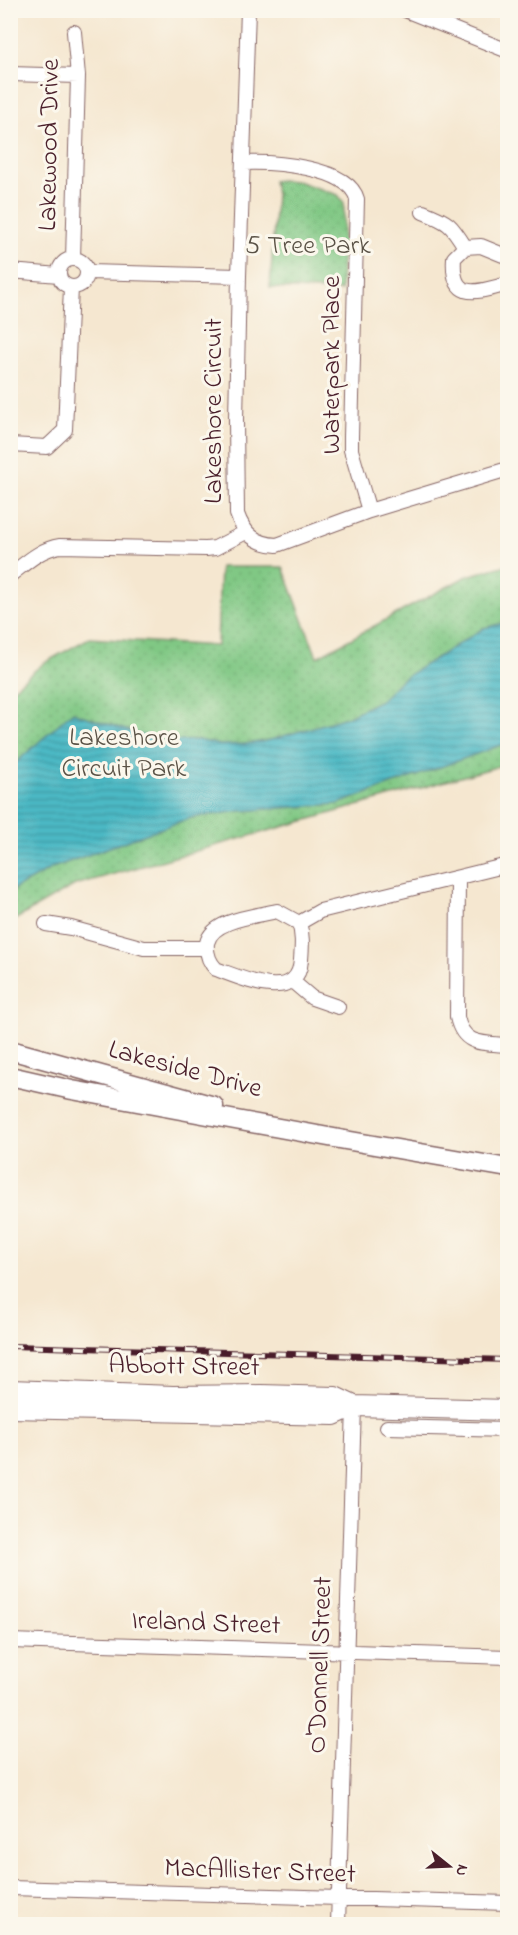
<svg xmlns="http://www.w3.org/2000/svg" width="518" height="1935" font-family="'Indie Flower',sans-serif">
	<defs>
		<pattern id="park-dots" width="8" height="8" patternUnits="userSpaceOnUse" patternTransform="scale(1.5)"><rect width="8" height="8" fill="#80c884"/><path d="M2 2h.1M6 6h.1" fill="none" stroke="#70ab72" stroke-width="1.8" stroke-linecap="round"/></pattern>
		<pattern id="water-rules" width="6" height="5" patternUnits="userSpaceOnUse" patternTransform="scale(1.5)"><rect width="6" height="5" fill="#4bb9c5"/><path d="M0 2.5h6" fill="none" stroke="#4096a0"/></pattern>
	</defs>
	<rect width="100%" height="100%" fill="#fbf7ec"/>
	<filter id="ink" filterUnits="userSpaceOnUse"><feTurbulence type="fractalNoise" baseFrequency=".0167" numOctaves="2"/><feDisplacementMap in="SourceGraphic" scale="12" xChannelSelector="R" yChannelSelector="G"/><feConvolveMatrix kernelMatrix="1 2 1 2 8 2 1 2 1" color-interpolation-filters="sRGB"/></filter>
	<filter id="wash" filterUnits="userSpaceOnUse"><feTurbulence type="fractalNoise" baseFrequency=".008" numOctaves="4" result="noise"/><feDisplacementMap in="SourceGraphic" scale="24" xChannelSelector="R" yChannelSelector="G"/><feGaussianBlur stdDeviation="1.35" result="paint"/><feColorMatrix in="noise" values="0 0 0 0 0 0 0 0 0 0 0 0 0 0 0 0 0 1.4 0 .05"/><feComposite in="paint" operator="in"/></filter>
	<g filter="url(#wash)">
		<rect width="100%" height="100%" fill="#f5e7d0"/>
		<path fill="url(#park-dots)" stroke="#657458" stroke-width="1.5" d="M280,180L297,181L338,195L344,203L341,291L270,288L276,194L273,181Z
			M507,565V764L75,885L11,922V690L44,663L89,638L217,646L220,567H283L317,657L467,576Z"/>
		<path fill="url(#water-rules)" stroke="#4a6c78" stroke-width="1.5" d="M507,622V743L338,804L240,811L190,818L52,868L11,891V767L72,712L162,742L198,740L220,745L245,744L267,741L347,717L381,700L402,679L484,628Z"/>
	</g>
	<g filter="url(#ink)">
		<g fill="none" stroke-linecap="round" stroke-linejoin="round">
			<defs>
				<path id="minor" d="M248,10L239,276L236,420L237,514C244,534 256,544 277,545L369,511L508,469
					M405,10L508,51
					M10,74L78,76
					M244,163C272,162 348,166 357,199L351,437V450L369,511
					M423,212C449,222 451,224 465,247
					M508,257L481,246L465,247L454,258C451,303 477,292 508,284
					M59 273a14 14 0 1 1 28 0a14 14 0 1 1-28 0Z
					M73,259L78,76L74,32
					M10,271L59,275
					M88,272L239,276
					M10,445L47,447L65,430L71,287
					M10,575C26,563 40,549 60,546L206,549L215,548L246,532
					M458,878L457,1017C463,1046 483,1043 508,1045
					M277,911L299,923C303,935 302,946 301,960C298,1005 242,978 216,969C209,962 206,954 207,943C212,919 257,916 277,911Z
					M299,923L320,911L508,865
					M46,924L71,928L144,948H207
					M292,981L312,998L338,1007
					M387,1427L508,1430
					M10,1641L508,1657
					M10,1888L508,1903
					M338,1924L354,1406"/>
				<path id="tertiary" d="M10,1050L214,1106
					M10,1076L72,1090L345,1140L508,1168"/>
				<path id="secondary" d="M10,1390L173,1396L261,1395L335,1397L354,1406L508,1410
					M10,1408L334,1415L354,1406"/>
			</defs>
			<use href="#minor" stroke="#866565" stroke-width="16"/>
			<use href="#tertiary" stroke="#866565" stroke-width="21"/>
			<use href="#secondary" stroke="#866565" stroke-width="22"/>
			<use href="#minor" stroke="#fff" stroke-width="14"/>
			<use href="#tertiary" stroke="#fff" stroke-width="18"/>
			<use href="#secondary" stroke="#fff" stroke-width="20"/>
			<defs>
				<path id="rail" d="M10,1346L508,1360"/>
			</defs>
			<use href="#rail" stroke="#4a1f2b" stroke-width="6"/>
			<use href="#rail" stroke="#fbf7ec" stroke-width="4" stroke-dasharray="11" stroke-linecap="butt"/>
		</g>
	</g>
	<g text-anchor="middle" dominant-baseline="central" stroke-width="6" stroke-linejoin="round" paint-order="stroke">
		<g font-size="27" fill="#4a1f2b" stroke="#fbf7ec">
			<text transform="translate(50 145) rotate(-89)">Lakewood Drive</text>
			<text transform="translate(332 365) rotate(-90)">Waterpark Place</text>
			<text transform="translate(214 411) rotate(-90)">Lakeshore Circuit</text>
			<text transform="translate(185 1070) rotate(15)">Lakeside Drive</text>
			<text transform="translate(184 1367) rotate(1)">Abbott Street</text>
			<text transform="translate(206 1624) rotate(2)">Ireland Street</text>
			<text transform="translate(321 1665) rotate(-88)">O'Donnell Street</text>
			<text transform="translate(260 1872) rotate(2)">MacAllister Street</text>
		</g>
		<g font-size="27" fill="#5a5246" stroke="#fbf7ec">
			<text x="308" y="246">5 Tree Park</text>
			<text x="124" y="738">Lakeshore<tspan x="124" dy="31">Circuit Park</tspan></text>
		</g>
	</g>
	<rect width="518" height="1935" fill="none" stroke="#fbf7ec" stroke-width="36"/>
	<g transform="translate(449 1866) rotate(108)" stroke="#fbf7ec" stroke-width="4.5" paint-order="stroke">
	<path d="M0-4.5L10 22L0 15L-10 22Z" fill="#4a1f2b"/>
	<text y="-9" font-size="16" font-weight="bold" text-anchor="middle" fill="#4a1f2b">N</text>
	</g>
</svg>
